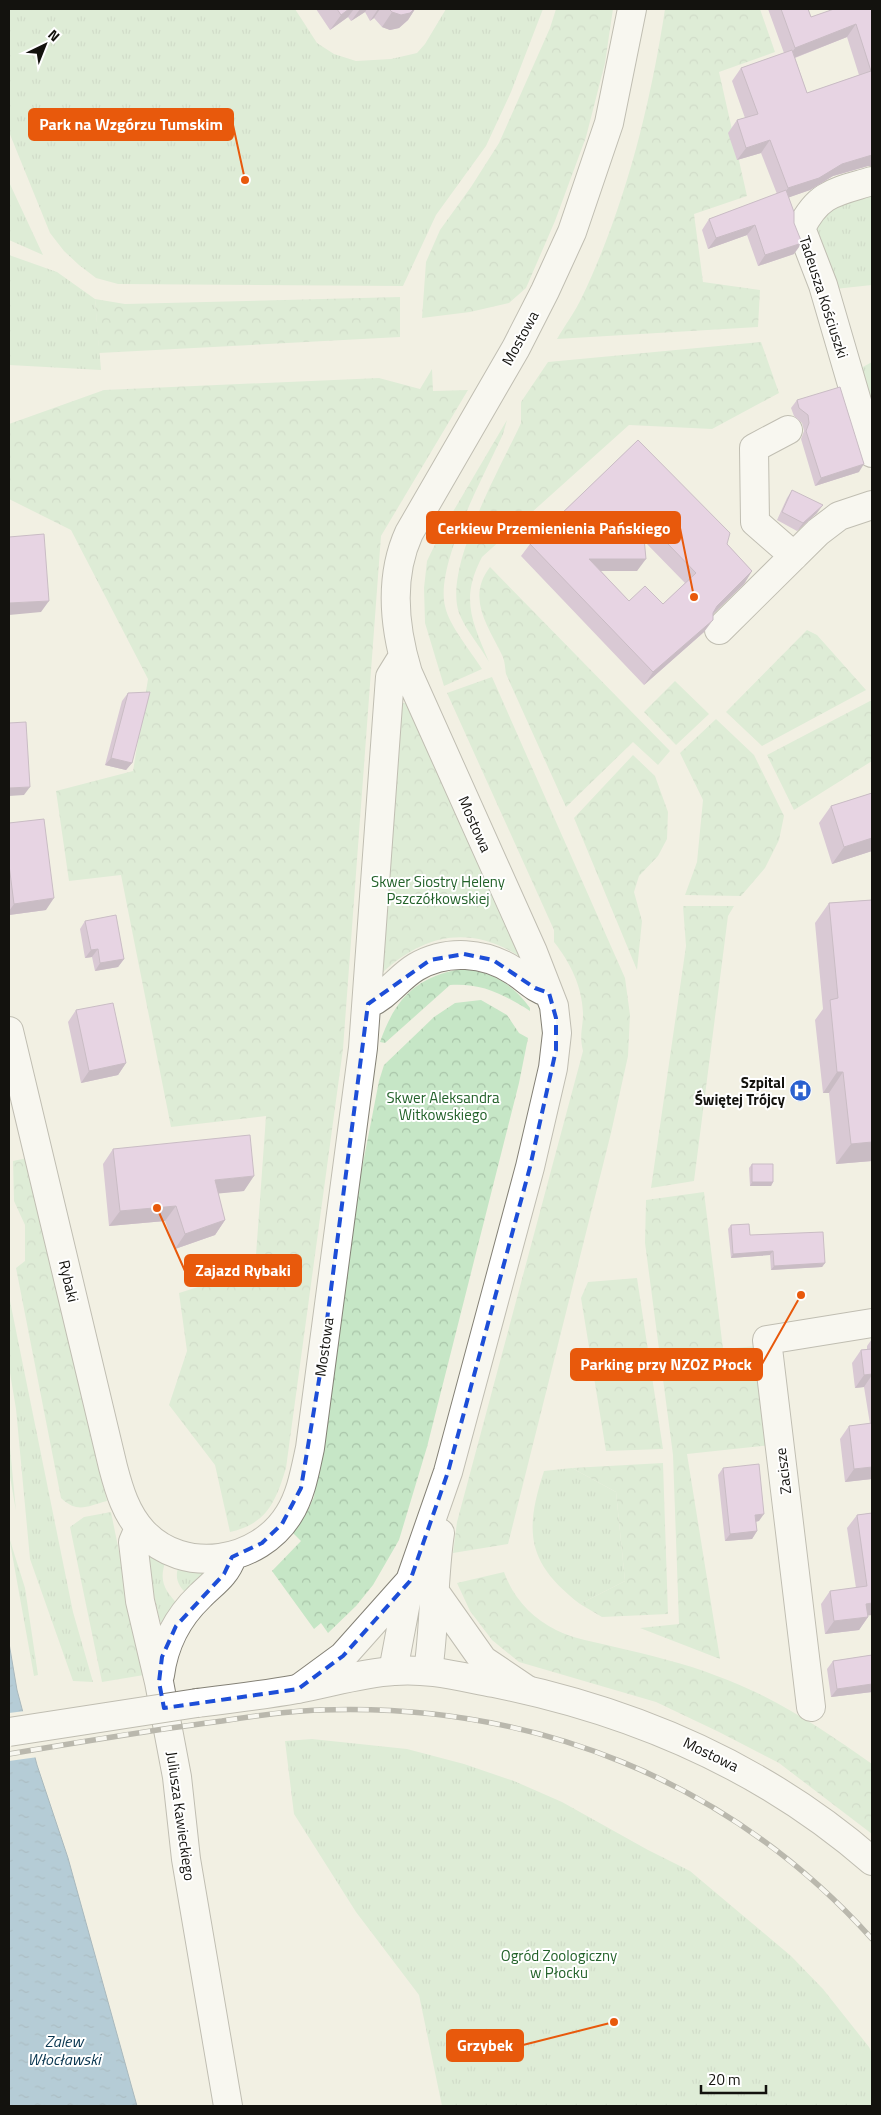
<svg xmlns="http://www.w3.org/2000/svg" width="881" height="2115" font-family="'Titillium Web',sans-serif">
	<defs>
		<pattern id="grass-tufts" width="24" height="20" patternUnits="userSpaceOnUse" patternTransform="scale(1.25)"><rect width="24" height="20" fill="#c6e6c6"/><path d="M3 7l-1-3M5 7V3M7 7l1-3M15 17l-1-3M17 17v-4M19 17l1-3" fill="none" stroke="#a9c4a9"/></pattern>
		<pattern id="forest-crowns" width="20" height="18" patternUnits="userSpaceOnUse" patternTransform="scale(1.25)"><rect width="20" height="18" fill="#c6e6c6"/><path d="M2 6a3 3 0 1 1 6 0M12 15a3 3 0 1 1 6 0" fill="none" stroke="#a9c4a9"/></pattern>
		<pattern id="water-ripples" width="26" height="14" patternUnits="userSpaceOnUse" patternTransform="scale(1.25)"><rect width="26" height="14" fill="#6ba0c5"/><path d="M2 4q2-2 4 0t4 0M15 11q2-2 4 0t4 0" fill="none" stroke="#57819e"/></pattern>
	</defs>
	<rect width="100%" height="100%" fill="#f2f0e3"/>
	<path fill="url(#grass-tufts)" d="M9,9H295L317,43L334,54L356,61L391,59L417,53L425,44L446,9H543L511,92L486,146L436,215L403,286L118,284L96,278L79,265L64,251L50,233L9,132Z
		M9,182L43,255L9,240Z
		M872,191V285L835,289L811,230L825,206Z
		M9,255L57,272L95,299L101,370L9,365Z
		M872,362V414L859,369Z
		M9,1296L73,1612L93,1682L73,1681L30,1559L16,1409L9,1367Z
		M9,1437L16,1511L9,1471Z
		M572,1468L616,1492L625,1581L580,1604C527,1563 524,1532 544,1471Z
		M9,1537L25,1588L38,1675L34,1676Z
		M144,1553L166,1560C158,1582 165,1590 179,1606L163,1624L160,1621Z
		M179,1565L203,1573L205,1577L188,1595C178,1586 174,1578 179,1565Z
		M312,1739L407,1749L464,1764L514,1781L562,1802L648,1850L690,1871L791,1956L823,1989L869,2047L872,2053V2106H442L419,1995L356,1912L294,1814L285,1741Z"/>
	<path fill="url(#forest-crowns)" d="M556,9H613L605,63L586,137L555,221L526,288L509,303L470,312L422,318L426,262L440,230L471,187L499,143L550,28Z
		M665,9H760L775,52L719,72L747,196L694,214L703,282L760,290L758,327L557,339C565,325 575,312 582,297C625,207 650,107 665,9Z
		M400,297V337L99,353L95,299L125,304Z
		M761,342L779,393L712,429L629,425L482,557C460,599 472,621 489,662C480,646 465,629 459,613C443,567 501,467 521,423V402L548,362Z
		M432,369L433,391L468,390L381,536L343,1049L286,1468C276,1501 267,1524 230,1532L215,1465L169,1405L187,1351L179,1293L255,1269L266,1116L171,1127L121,875L69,881L56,791L133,771L148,679L71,530L9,499V424L104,390L379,378L420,389Z
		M507,420L503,434C485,474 435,564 445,606C449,626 471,651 482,669L444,686L425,623L424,588L427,561L441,532Z
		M490,567L670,751L658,765L633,742L566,807L506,674C505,668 505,661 502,655C488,626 466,598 490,567Z
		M807,630L817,635L866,690L762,746L726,712Z
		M492,677L625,978L630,1015L628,1056L611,1133L508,1544L453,1553L457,1522L583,1051C579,1034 583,1029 583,1013C582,986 570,962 554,942V930L447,693Z
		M675,681L709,714L676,745L644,712Z
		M870,701H872V761L794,810L767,755Z
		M401,703H406L520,952L519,956C469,925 425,934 382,973Z
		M716,719L754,755L784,816L779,840L765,868L741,896L685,895L697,862L703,800L680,753Z
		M633,755L655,776L668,812L667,839L658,856L639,876L634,892L642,921L637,970L574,818Z
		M683,906H734L728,916L694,1181L651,1188L686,946Z
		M460,969C490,970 513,984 530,1008V1011C503,994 482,983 450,985L385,1043L380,1042C395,999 415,978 460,969Z
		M481,1000L507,1015L519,1033L528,1038L519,1083L427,1447L399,1540L373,1585L356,1606L328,1633L321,1623L314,1629L272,1571L301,1541L293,1533L308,1510L314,1497L355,1204L379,1081L384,1065L434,1017L455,1003Z
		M27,1158L107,1501C87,1506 78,1514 61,1498L16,1268L25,1261V1225L14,1201L13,1161Z
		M704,1192L723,1349L757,1346L772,1445L687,1454L720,1659L640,1628L679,1624L673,1455L645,1243L646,1200Z
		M637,1278L663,1449L606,1451L581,1298L588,1282Z
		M663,1463L668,1614L602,1617L580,1604L625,1581L616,1492L572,1468Z
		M111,1512L144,1675L102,1682L70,1527L84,1517Z
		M504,1572C513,1598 532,1618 556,1630C573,1639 596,1642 615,1647C649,1655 684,1663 717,1676C773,1696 824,1730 872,1764V1834L779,1763L719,1732L656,1702L519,1662L492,1640L470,1611L457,1583Z"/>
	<path fill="url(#water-ripples)" stroke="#51758e" d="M9,1643L17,1690L37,1765L68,1858L137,2106H9Z"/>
	<path fill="#f2f0e3" d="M25,1711L38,1757L9,1761V1713Z"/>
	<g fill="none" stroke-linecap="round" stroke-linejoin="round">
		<defs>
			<path id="minor" d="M872,181C836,192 819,192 801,228L823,285L872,453
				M788,430L754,448L755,522L794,556
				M719,630L818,532L839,516L872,505
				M368,1004C387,996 399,977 416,967C447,949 485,952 514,971C528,980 533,988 549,993
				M9,1031L113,1467C119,1490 126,1514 143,1532C184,1576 259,1563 289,1514C301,1495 305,1471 310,1448L363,1048L390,677L403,656
				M139,1528L133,1542L140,1601L159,1682L177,1777L186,1859L228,2106
				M435,1592L483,1660L526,1689
				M393,1671L410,1581L448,1472L530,1167L553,1068L557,1033L554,1006L533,952L408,673C394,627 389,577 409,533L516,348L545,291L572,232L609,123L632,9
				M428,1671C435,1625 433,1579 440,1533
				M160,1675C164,1644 178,1617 200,1596C213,1583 226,1575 232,1557
				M298,1689L343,1656L409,1582
				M811,1707L767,1340L872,1323"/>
			<path id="major" d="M197,1703C230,1699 264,1695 297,1689C330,1683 361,1673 394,1671C428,1668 461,1677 494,1683C634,1711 764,1767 872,1861"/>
		</defs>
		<use href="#minor" stroke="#848176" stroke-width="30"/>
		<use href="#major" stroke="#848176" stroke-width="30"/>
		<use href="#minor" stroke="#fff" stroke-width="28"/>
		<use href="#major" stroke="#fff" stroke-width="28"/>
		<defs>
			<path id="rail" d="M9,1754C80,1742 151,1730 222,1721C254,1716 287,1711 320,1710C532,1702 729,1780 872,1939"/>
		</defs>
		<use href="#rail" stroke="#75746c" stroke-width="5.5"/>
		<use href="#rail" stroke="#fff" stroke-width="4" stroke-dasharray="11" stroke-linecap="butt"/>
		<defs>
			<path id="major-bridge" d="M9,1732L197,1703"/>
		</defs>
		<use href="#major-bridge" stroke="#848176" stroke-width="30" stroke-linecap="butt"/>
		<use href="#major-bridge" stroke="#fff" stroke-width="28"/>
	</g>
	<path fill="#bb99c2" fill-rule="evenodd" d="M316,9H415L408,20L399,28L390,30L382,27L374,18L370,21L365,12L351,21L348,17L330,30Z
		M768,9H808L811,17L872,9V166H868L833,176L810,190L789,197L794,254L758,266L747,235L708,249L702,230L709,219L777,194L761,153L737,160L728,133L737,120L745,118L732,81L741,68L784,53ZM847,37L859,75L807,93L795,58Z
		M797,400L859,472L815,486L801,439L804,431L802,423L794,416L791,408Z
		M638,440L727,544L752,571L744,584L713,614L704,632L644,685L521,556L530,544ZM644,541L685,583L663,604L629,601L601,571H637Z
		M792,490L817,513L797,531L777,520L787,498Z
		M128,693L132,763L126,770L105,765L122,701Z
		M872,793V851L832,864L819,823L831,806Z
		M9,823L46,910L9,915Z
		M872,900V1161L836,1164L829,1093H823L815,1020L823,1009L815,923L829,903Z
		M85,921L124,959L118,967L95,971L92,957L85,958L80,929Z
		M76,1010L126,1063L118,1075L81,1083L68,1022Z
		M113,1149L244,1191L218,1193L225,1220L215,1235L175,1249L165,1221L109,1226L103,1164Z
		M752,1164L773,1182L771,1186H750L749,1168Z
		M731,1225L750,1235L825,1263L822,1267L771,1270L770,1255L731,1258L728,1229Z
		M872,1339V1479L845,1482L840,1439L849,1426L870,1424L864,1387L855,1388L852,1363L861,1350L867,1349V1346Z
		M723,1468L759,1521L756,1522L757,1531L752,1539L725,1541L718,1475Z
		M872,1513L868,1617L859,1630L825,1634L821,1604L830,1591L856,1588L847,1528L857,1515Z
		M872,1655V1692L831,1697L827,1669L833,1661Z"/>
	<path fill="#987d9e" d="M349,9H354L348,17L330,30L341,15Z
		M360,9H367L365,12L351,21Z
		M378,9H380L374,18L370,21Z
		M415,9L408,20L399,28L390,30L382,27L392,12Z
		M856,24L847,37L786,61L795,48Z
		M770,140L761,153L737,160L746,148Z
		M872,155V166H868L833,176L810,190L779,201L788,188L842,164Z
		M755,225L747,235L708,249L716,238Z
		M802,243L794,254L758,266L765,255Z
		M864,464L859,472L815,486L821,478Z
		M823,505L817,513L797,531L803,523Z
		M589,559H646L637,571H580Z
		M752,571L744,584L708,619L717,606Z
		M49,601L41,612L9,615V603Z
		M713,620L704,632L644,685L653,672Z
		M111,758L132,763L126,770L105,765Z
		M30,787L24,795L9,796V788Z
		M872,838V851L832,864L844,847Z
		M54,898L46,910L9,915V911L14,904Z
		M98,949L92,957L85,958L91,950Z
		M124,959L118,967L95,971L100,963Z
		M126,1063L118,1075L81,1083L89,1071Z
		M837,1072H843L829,1093H823Z
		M872,1142V1161L836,1164L851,1144Z
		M254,1176L244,1191L204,1195L215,1180Z
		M752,1182H773L771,1186H750Z
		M176,1206L165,1221L109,1226L120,1211Z
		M225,1220L215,1235L175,1249L185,1234Z
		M773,1251L770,1255L731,1258L733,1254Z
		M825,1263L822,1267L771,1270L774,1266Z
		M872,1374V1375L864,1387L855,1388L864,1375Z
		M872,1467V1479L845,1482L854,1469Z
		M764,1514L759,1521L750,1522L755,1515Z
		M757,1531L752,1539L725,1541L730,1534Z
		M872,1603V1615L857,1617L866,1604Z
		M868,1617L859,1630L825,1634L834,1621Z
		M872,1684V1692L831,1697L837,1689Z"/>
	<path fill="#d9b2e2" stroke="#987d9e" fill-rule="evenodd" d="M337,9H349L341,15Z
		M389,9H414L410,13L401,15L392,12Z
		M781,9H808L811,17L834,9H872V155L842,164L819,178L788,188L770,140L746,148L737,120L758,114L741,68L792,50L807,93L871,71L856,24L795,48Z
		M786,190L794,212V223L802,243L765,255L755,225L716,238L709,219Z
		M840,387L864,464L821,478L806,431L809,423L808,415L799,408L797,400Z
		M638,440L730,533L727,544L752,571L717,606L713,613V620L653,672L530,544ZM642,517L696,573L663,604L645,586L629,601L589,559H646Z
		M792,490L823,505L803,523L782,512Z
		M44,534L49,601L9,603V537Z
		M150,692L132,763L111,758L128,693Z
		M26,722L30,787L9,788V723Z
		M872,793V838L844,847L831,806Z
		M44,819L54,898L14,904L9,865V823Z
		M872,900V1142L851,1144L843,1072H837L830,1000L838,998L829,903Z
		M116,915L124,959L100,963L98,949L91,950L85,921Z
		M113,1003L126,1063L89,1071L76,1010Z
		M250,1135L254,1176L215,1180L225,1220L185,1234L176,1206L120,1211L113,1149Z
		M752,1164H773V1182H752Z
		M749,1224L750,1235L823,1232L825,1263L774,1266L773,1251L733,1254L731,1225Z
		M872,1349V1374L864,1375L861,1350Z
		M872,1423V1467L854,1469L849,1426Z
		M759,1464L764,1514L755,1515L757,1531L730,1534L723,1468Z
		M872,1513V1603L866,1604L868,1617L834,1621L830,1591L867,1586L857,1515Z
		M872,1655V1684L837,1689L833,1661Z"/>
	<path d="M0 0H881V2115H0ZM464,954L493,960L535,988L549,993L556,1018V1050L530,1167L448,1472L410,1581L343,1656L298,1689L164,1708L159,1682L162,1657L176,1626L224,1574L232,1557L262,1543L282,1524L301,1488L320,1374L368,1004L430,960Z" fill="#f2f0e3" fill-opacity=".55" fill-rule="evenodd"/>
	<path fill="none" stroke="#1d4ed8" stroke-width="4" stroke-dasharray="10 6" stroke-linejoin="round" d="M464,954L493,960L535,988L549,993L556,1018V1050L530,1167L448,1472L410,1581L343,1656L298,1689L164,1708L159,1682L162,1657L176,1626L224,1574L232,1557L262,1543L282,1524L301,1488L320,1374L368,1004L430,960Z"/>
	<defs>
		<symbol id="hospital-disc" viewBox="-11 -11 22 22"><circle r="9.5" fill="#2b61cf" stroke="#fff"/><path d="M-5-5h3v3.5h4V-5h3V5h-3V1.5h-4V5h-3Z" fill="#fff"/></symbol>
	</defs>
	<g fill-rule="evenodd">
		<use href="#hospital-disc" x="788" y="1078" width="25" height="25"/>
	</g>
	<g text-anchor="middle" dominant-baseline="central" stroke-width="4" stroke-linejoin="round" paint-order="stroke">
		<g font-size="15" fill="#13120e" stroke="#fff">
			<text transform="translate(824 297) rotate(72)">Tadeusza Kościuszki</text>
			<text transform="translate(520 338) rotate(-61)">Mostowa</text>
			<text transform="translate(475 824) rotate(66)">Mostowa</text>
			<text transform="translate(69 1281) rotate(77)">Rybaki</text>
			<text transform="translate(324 1347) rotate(-82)">Mostowa</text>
			<text transform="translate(783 1471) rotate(-97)">Zacisze</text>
			<text transform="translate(711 1754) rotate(26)">Mostowa</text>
			<text transform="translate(181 1816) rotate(82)">Juliusza Kawieckiego</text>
		</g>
		<g font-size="15" fill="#23622a" stroke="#fff">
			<text x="438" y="881">Skwer Siostry Heleny<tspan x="438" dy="17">Pszczółkowskiej</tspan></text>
			<text x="443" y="1097">Skwer Aleksandra<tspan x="443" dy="17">Witkowskiego</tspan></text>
			<text x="559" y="1955">Ogród Zoologiczny<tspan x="559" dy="17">w Płocku</tspan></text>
		</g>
		<g font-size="15" font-weight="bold" fill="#13120e" stroke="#fff" text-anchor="end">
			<text x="785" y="1082">Szpital<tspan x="785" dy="17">Świętej Trójcy</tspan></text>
		</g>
		<g font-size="16" font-style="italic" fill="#08354f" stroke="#fff">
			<text x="64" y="2041">Zalew<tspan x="64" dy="18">Włocławski</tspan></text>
		</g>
	</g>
	<path fill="none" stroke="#e8590c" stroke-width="2" d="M245 180L233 125M694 597L680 528M157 1208L185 1271M801 1295L762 1364M614 2022L523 2045"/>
	<g fill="#e8590c" stroke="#fff" stroke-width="2">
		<circle cx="245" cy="180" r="5"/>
		<circle cx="694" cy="597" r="5"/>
		<circle cx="157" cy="1208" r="5"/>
		<circle cx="801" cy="1295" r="5"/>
		<circle cx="614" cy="2022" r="5"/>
	</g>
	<g fill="#e8590c" stroke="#e8590c" stroke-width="2">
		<rect x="29" y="109" width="204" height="31" rx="5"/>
		<rect x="427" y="512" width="253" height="31" rx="5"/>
		<rect x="185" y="1255" width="116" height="31" rx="5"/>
		<rect x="571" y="1349" width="191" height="31" rx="5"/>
		<rect x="447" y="2030" width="76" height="31" rx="5"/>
	</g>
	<g font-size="16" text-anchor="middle" font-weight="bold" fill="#fff">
		<text x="131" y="130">Park na Wzgórzu Tumskim</text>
		<text x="554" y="534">Cerkiew Przemienienia Pańskiego</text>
		<text x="243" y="1276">Zajazd Rybaki</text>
		<text x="666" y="1370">Parking przy NZOZ Płock</text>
		<text x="485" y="2051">Grzybek</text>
	</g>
	<rect width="881" height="2115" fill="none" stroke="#13120e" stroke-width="20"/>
	<g transform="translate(45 45) rotate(43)" stroke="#ffffff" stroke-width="4" paint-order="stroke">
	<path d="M0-4L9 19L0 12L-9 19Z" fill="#13120e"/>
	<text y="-8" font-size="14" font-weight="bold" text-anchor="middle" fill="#13120e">N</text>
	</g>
	<path d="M701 2085v8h65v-8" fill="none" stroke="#13120e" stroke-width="2.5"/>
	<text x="708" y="2085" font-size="15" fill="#13120e" stroke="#ffffff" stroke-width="4" paint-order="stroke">20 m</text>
</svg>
